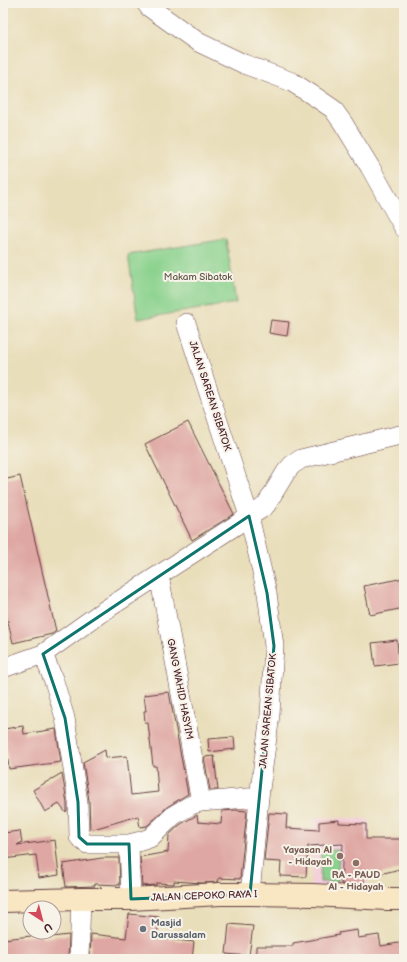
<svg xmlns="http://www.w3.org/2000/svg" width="407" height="962" font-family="'Balsamiq Sans',sans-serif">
	<rect width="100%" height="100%" fill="#f7f3e8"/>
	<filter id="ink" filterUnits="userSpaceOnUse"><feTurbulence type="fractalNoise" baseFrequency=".025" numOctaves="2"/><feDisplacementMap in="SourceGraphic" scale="8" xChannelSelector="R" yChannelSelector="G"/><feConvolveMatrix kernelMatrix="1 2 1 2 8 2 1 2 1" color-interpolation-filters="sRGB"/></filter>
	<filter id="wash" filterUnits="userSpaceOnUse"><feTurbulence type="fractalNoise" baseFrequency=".012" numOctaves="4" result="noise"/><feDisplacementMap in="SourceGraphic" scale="16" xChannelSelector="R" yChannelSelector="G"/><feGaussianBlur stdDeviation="0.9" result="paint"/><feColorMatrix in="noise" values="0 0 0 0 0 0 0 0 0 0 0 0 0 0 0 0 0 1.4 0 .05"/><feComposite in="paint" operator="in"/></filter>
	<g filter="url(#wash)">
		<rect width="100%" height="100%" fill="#e9deba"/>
		<path fill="#f4cfdc" d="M315,817L369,819L367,893H310Z"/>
		<path fill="#8ad28d" stroke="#6a785c" d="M226,239L236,303L138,319L128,255Z
			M321,850H339L338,882H320Z"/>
		<g id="blocks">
			<path fill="#dfa7a3" d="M271,320L289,322L287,336L269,333Z
				M188,422L234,514L192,540L145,444Z
				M20,476L56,631L52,634L13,643L3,601V480Z
				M404,578V608L370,615L364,586Z
				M397,640L399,663L375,666L372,643Z
				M169,692L188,794L167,807L147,826L140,827L138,816L90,830L89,800L83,762L105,750L106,758L127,756L131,795L158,792L156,766H153L148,723H145L144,711H146L144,695Z
				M23,726L24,734L56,729L61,762L9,769L4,729Z
				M234,737L235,749L209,752L208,739Z
				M214,756L218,790H210L204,757Z
				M62,773L67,803V811L66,813L59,804L45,812L33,790Z
				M235,810L247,811L240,879L219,878L218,882L202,883L174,881V884L156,883V885L142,886L140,857L168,852L169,835L181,824L197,815L198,822L221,824L222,811Z
				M269,813L287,814L286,828L319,830V822L339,820V823L366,824V839H404V868L364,878V885L341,884L343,844L308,846L306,877L280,876L281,862L264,861Z
				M20,831L22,842L17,845L55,840L59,875L39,878L36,855L3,859V833Z
				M102,858H119L120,885L95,884V886L66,887L63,864Z
				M129,914L159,917L157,938L194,942L192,959L168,957L167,959H90L91,934L126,938Z
				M229,924L253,926L249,956L226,954Z
				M357,930L358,938L379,935L381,946L404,942V959H256V946H293V943L339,935L338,933Z
				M41,935L42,938L69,935L68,959H3V939Z"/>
		</g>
	</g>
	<g filter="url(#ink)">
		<use href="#blocks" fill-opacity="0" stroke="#623c40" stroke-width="1"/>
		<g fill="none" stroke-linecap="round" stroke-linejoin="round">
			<defs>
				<path id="street" d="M146,3L149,7L198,42L244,64L292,82L317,98L333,109L343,123L370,167L404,228
					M186,323L249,516L267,593L274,646L270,715L259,797L250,894
					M159,575L201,802
					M43,654L54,681L65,718L78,802L79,837L83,841L87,844H129L141,841L150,838L174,815L191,805L201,802L259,797
					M3,668L43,654L99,614L159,575L261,509L266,505L286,472L292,465L301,459L404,434
					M129,844L131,899
					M79,959L81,899"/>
				<path id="secondary" d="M3,901L81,899H131L220,894H250L313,895L387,899H404"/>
			</defs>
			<use href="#street" stroke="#623c40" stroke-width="20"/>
			<use href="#secondary" stroke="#623c40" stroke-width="24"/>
			<use href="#street" stroke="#fff" stroke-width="19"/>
			<use href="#secondary" stroke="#f9e7c3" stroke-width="22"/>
		</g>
	</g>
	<path fill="none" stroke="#0f766e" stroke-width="3" stroke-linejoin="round" d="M249,516L267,593L274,646L250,894L131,899L129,844H87L79,837L78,802L65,718L43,654Z"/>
	<g fill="#8d6e63" stroke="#f7f3e8" stroke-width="1.5">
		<circle cx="340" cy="856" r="4"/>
		<circle cx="356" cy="863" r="4"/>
	</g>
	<circle fill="#6b7280" stroke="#f7f3e8" stroke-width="1.5" cx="143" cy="929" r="4"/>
	<g text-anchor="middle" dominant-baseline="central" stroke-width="4" stroke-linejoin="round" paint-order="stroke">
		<g font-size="10" fill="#5d5548" stroke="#f7f3e8">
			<text x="198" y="277">Makam Sibatok</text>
		</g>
		<g font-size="10" fill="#4a1f2b" stroke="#f7f3e8">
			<text transform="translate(210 396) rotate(72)">JALAN SAREAN SIBATOK</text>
			<text transform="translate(180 689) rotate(79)">GANG WAHID HASYIM</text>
			<text transform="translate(268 711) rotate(-85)">JALAN SAREAN SIBATOK</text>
			<text transform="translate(204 896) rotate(-2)">JALAN CEPOKO RAYA I</text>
		</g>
		<g font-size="10" font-weight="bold" fill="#785e54" stroke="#f7f3e8" text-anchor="end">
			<text x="332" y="850">Yayasan Al<tspan x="332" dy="12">- Hidayah</tspan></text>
			<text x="356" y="875" text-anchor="middle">RA - PAUD<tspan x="356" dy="12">Al - Hidayah</tspan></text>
		</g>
		<g font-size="10" font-weight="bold" fill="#5b616d" stroke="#f7f3e8" text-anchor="start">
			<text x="151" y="923">Masjid<tspan x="151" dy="12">Darussalam</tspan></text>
		</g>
	</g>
	<rect width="407" height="962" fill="none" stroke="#f7f3e8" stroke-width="16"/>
	<g transform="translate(42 920) rotate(144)"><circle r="19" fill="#f7f3e8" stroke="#b29e9c"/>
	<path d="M0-3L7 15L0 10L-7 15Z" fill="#d1495b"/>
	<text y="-6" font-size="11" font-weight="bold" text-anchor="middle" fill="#4a1f2b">U</text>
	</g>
</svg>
